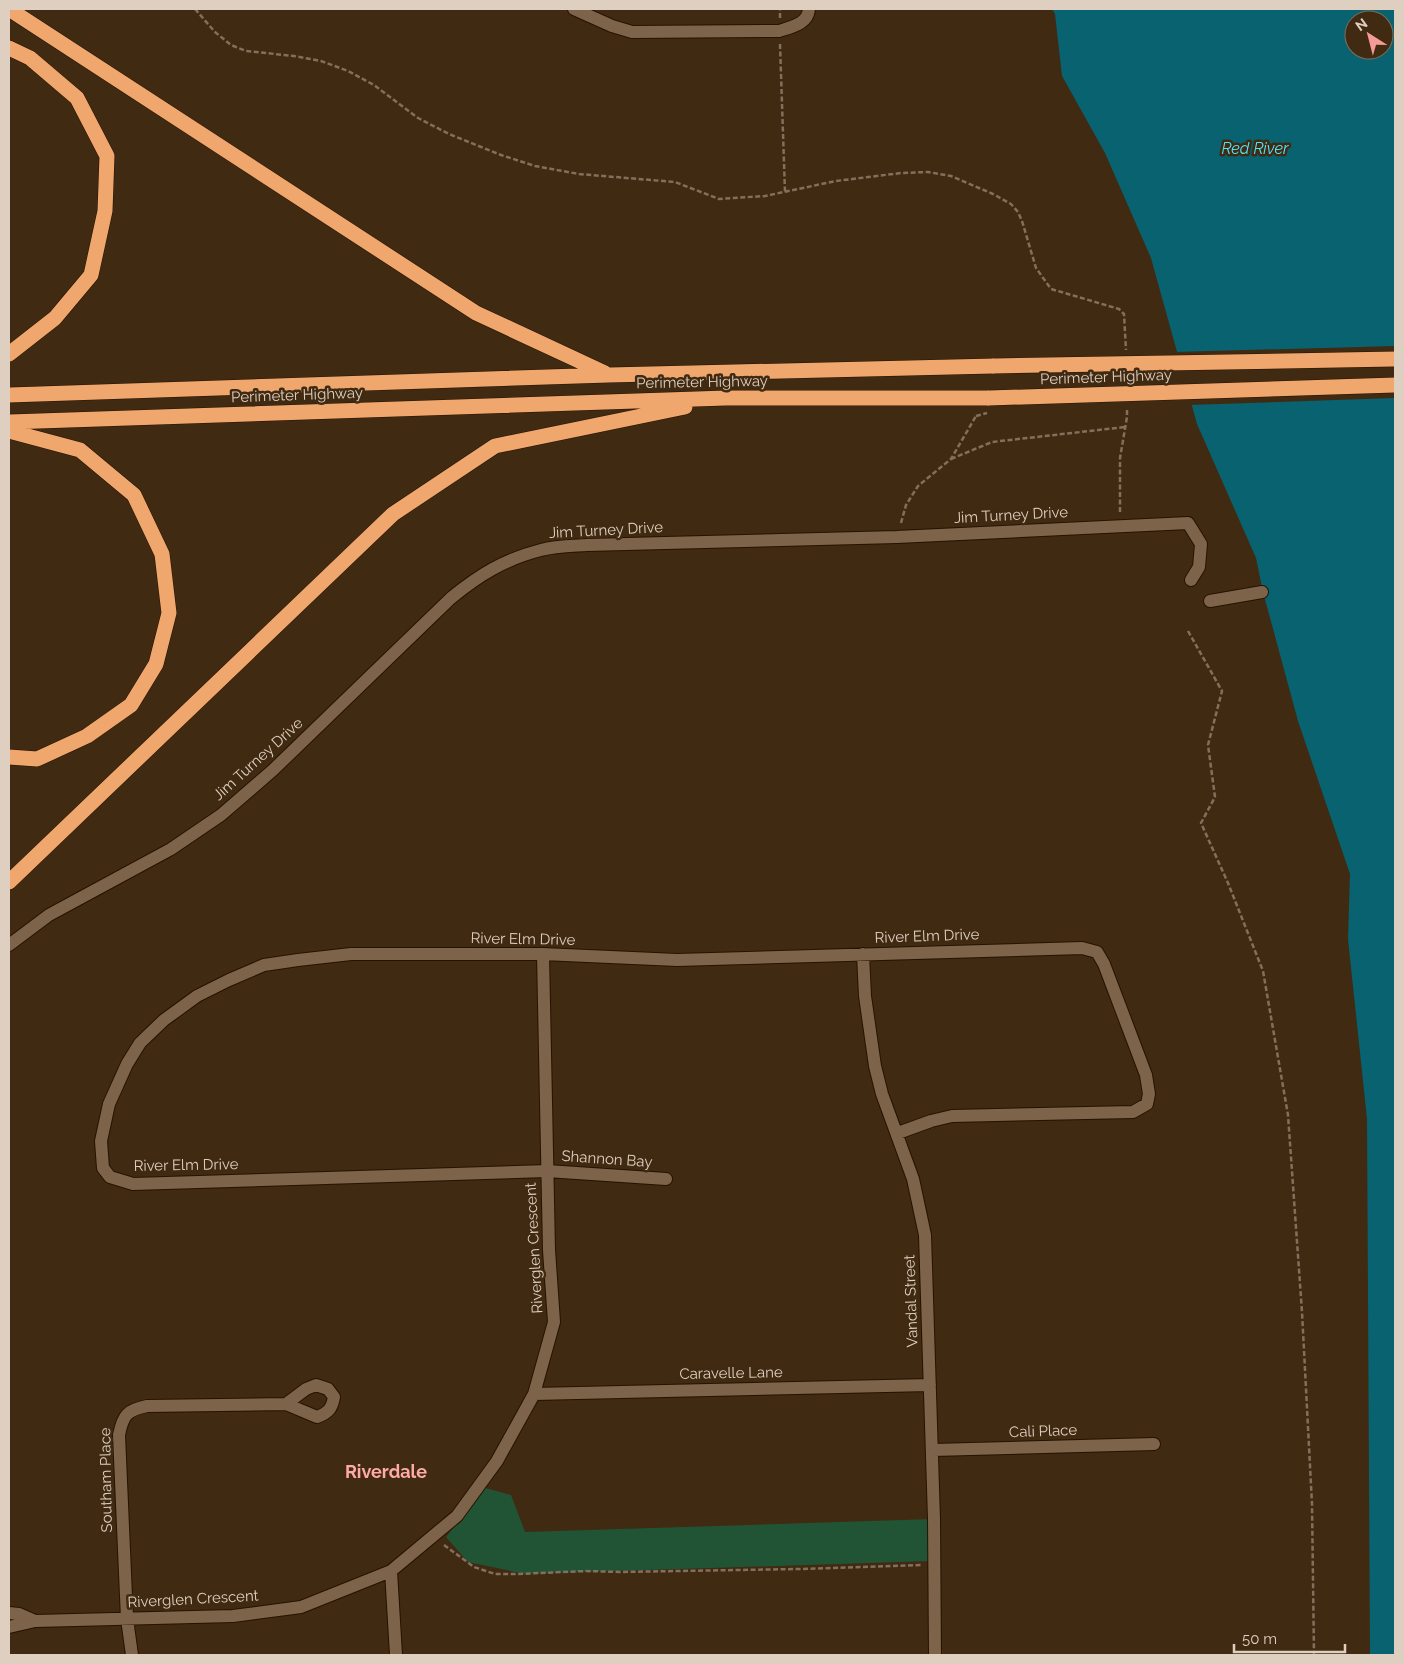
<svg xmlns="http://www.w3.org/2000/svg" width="1404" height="1664" font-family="Raleway,sans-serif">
	<rect width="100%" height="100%" fill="#412a12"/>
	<path fill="#215435" d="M485,1488L511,1495L525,1532L934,1519L930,1561L525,1574L468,1562L446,1537Z"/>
	<path fill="#08626f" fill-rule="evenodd" d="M1052,9H1395V1655H1370L1367,1119L1348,939L1350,874L1298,721L1263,592L1256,558L1197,424L1151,258L1105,153L1062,76L1055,14ZM1354,20H1384V50H1354Z"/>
	<path fill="#412a12" d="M1395,346V398L1189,405L1174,352Z"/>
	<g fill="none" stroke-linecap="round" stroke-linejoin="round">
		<defs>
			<path id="minor" d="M574,9L612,26L632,32L779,31C791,27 808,24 809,9
				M1210,601L1262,592
				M9,945L49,915L171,849L221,815L273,770L451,598C479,575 505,559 541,550C556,546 573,546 587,545L897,537L1188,523L1201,544L1199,567L1191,580
				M863,954L865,996L875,1066L882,1094L913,1179L925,1235L934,1519L935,1655
				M666,1179L547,1171L133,1184L110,1177L103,1168L101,1141L109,1104L127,1064L140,1043L164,1020L197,996L229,980L264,965L298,960L351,954H543L677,960L1082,948L1097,952L1104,964L1146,1075L1149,1094L1147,1104L1133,1112L952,1116L931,1121L898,1133
				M534,1394L930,1385
				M933,1450L1154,1444
				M391,1571L396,1655
				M9,1613L19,1614L35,1621
				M9,1627L35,1621L233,1616L301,1607L391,1571L457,1516L497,1461L534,1394L554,1322L549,1250L543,954
				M132,1655L127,1619L119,1435C123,1415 127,1410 147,1406L286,1404L317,1417C328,1413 332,1409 334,1397L328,1389L316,1385L306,1389L286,1404"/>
			<path id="highway" d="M9,9L476,313L605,373
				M9,48L30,58L77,98L107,156L105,211L91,275L55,318L9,354
				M9,395L609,375L994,366
				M9,422L726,398H989
				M9,431L80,450L134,495L162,554L169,613L156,664L131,705L87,736L37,759L9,757
				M9,882L393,514L495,446L685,407"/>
		</defs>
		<use href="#minor" stroke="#271200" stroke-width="14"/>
		<use href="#highway" stroke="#271200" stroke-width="16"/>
		<path stroke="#836f5c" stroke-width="2.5" stroke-dasharray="5 2.5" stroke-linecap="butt" d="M195,9L215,32L231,45L246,51L294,56L321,61L348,71L374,85L418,118L449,134L501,155L535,166L579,174L675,182L719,199L765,196L836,181L901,173L928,172L951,176L993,194L1011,204L1018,212L1022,221L1036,268L1051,289L1119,309L1124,314L1126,350
			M780,18V9
			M780,44L785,192
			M951,459L992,442L1125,427
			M1120,512V458L1127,417V408
			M901,523L906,505L918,486L951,459L976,416
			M1188,631L1222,691L1208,745L1215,797L1201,823L1228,883L1263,971L1288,1115L1302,1312L1312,1504L1314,1655
			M444,1545L474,1567L495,1574H518L586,1571L620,1572L800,1569L922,1565"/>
		<use href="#minor" stroke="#7c6349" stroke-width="12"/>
		<use href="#highway" stroke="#efa76d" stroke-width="15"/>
		<defs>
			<path id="highway-bridge" d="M994,366L1395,359
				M989,398L1395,385"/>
		</defs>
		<use href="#highway-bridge" stroke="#271200" stroke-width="16" stroke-linecap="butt"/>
		<path stroke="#836f5c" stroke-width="2.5" stroke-dasharray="5 2.5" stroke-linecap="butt" d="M976,416L987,413"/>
		<use href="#highway-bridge" stroke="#efa76d" stroke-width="15"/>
	</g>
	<g text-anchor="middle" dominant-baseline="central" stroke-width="5" stroke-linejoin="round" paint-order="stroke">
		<g font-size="15" fill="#decfc1" stroke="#412a12">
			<text transform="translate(1106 377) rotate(-2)">Perimeter Highway</text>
			<text transform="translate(702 382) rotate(-1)">Perimeter Highway</text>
			<text transform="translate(297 395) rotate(-2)">Perimeter Highway</text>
			<text transform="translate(1011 515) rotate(-3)">Jim Turney Drive</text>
			<text transform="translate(606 530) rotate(-3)">Jim Turney Drive</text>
			<text transform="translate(258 759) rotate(-42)">Jim Turney Drive</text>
			<text transform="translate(927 936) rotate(-2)">River Elm Drive</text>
			<text transform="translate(523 939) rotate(1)">River Elm Drive</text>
			<text transform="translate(607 1159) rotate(4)">Shannon Bay</text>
			<text transform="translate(186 1165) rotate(-1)">River Elm Drive</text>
			<text transform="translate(534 1248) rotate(-93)">Riverglen Crescent</text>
			<text transform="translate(911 1301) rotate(-92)">Vandal Street</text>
			<text transform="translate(731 1373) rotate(-1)">Caravelle Lane</text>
			<text transform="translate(1043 1431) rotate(-2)">Cali Place</text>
			<text transform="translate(106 1480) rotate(-91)">Southam Place</text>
			<text transform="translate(193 1599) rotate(-3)">Riverglen Crescent</text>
		</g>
		<g font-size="16" font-style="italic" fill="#51e4fc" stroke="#412a12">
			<text x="1255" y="148">Red River</text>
		</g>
		<g font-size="18" font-weight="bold" fill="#feaaa5" stroke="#412a12">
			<text x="386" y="1471">Riverdale</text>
		</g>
	</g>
	<rect width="1404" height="1664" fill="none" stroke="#decfc1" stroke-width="20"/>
	<g transform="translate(1369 35) rotate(324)"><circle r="24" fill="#412a12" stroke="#806c58"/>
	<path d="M0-4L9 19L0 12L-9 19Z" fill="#f59b97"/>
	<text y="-8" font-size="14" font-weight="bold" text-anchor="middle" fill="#decfc1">N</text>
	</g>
	<path d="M1234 1644v8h111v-8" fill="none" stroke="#decfc1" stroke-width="2.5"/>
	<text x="1242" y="1644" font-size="15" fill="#decfc1" stroke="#412a12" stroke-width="4" paint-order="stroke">50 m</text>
</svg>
